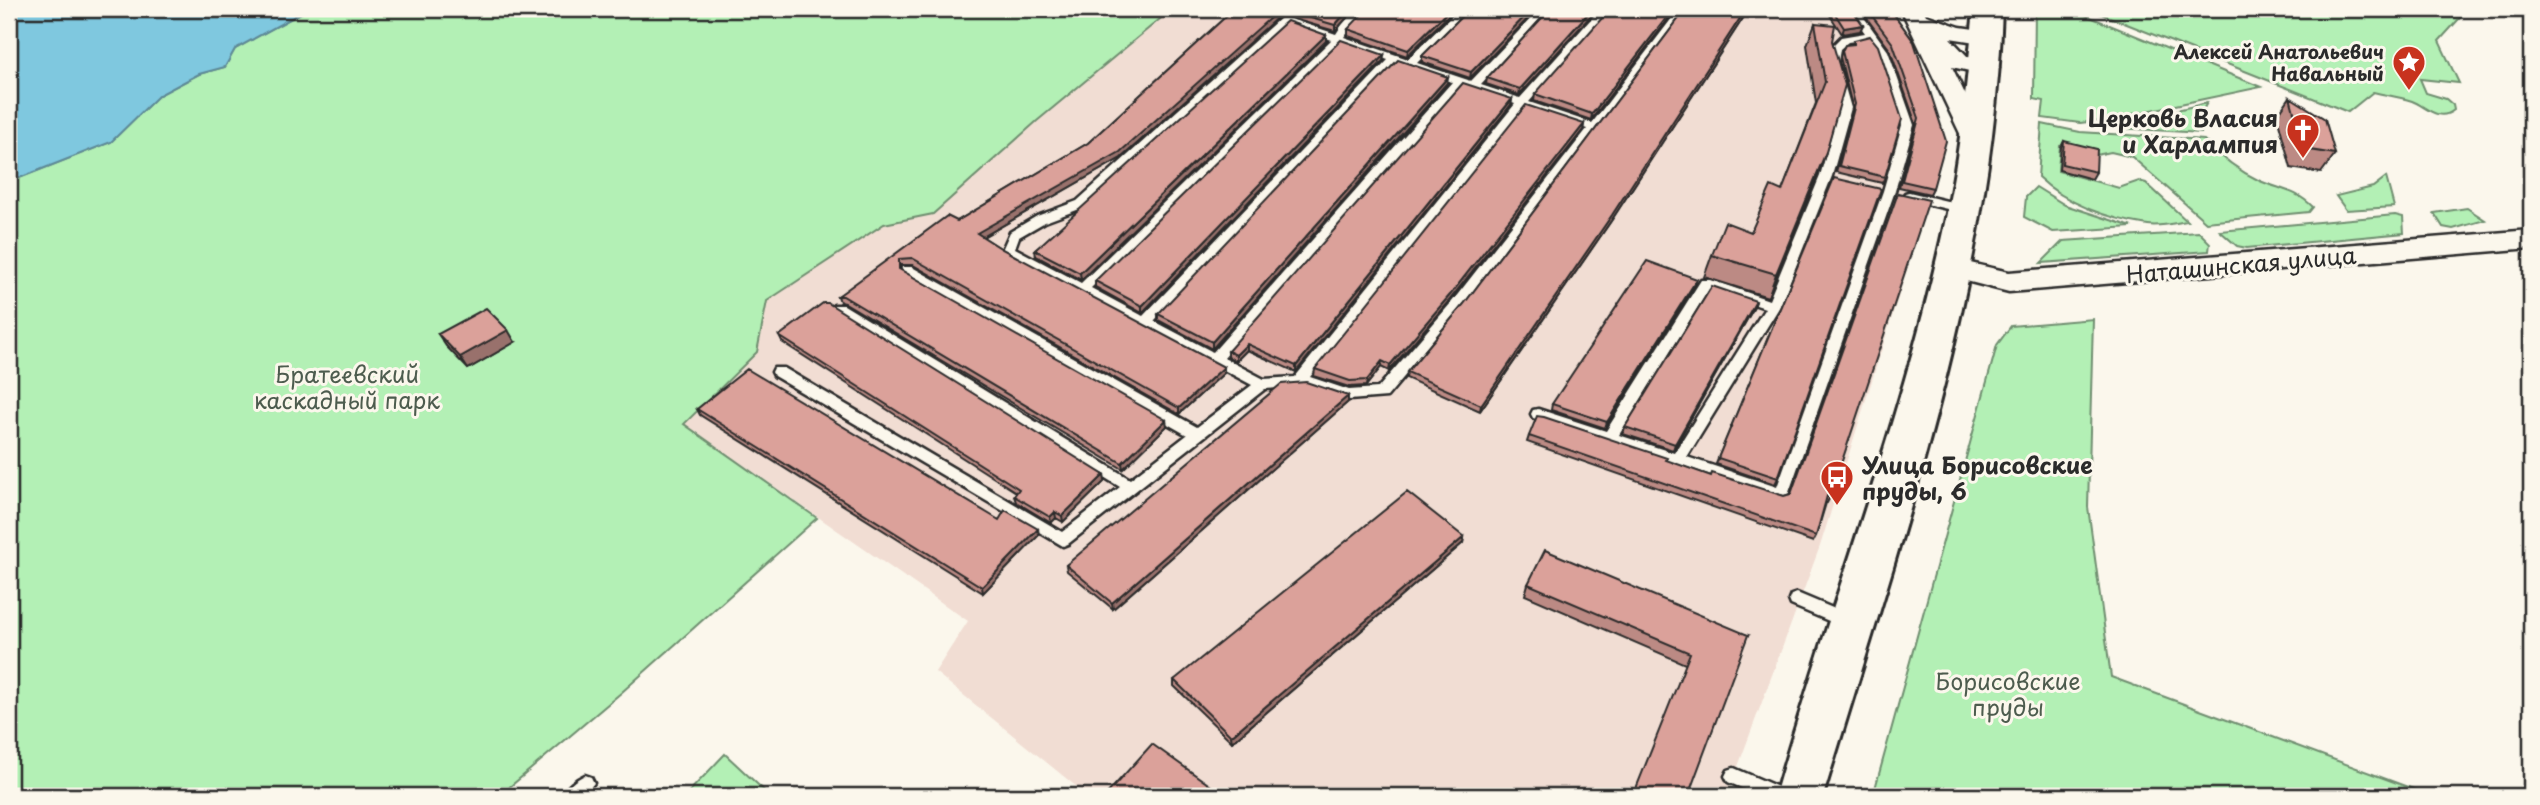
<svg xmlns="http://www.w3.org/2000/svg" width="2540" height="805" font-family="'Playpen Sans',sans-serif">
	<rect width="100%" height="100%" fill="#fbf7ec"/>
	<filter id="ink" filterUnits="userSpaceOnUse"><feTurbulence type="fractalNoise" baseFrequency=".0143" numOctaves="2"/><feDisplacementMap in="SourceGraphic" scale="14" xChannelSelector="R" yChannelSelector="G"/><feConvolveMatrix kernelMatrix="1 2 1 2 8 2 1 2 1" color-interpolation-filters="sRGB"/></filter>
	<g filter="url(#ink)">
		<path fill="#f1ddd3" d="M1172,9H1893L1910,41L1945,148L1820,546L1727,796H1088L935,672L968,621L684,424L757,352L766,301L884,224L933,214L1037,121Z"/>
		<path fill="#b3f0b5" stroke="#6f8e70" stroke-width="2" d="M308,9H1172L1037,121L933,214L884,224L767,301L757,352L684,424L817,518L622,692L499,796H9V182L111,142L159,95L199,74L225,67L235,49Z
			M2035,9L2073,10L2261,87L2104,120L2080,123L2042,118L2044,101L2034,99Z
			M2089,9H2468L2439,41L2459,83L2420,79L2426,93L2446,99L2453,105L2454,110C2438,123 2426,106 2412,101C2399,97 2386,95 2373,92L2348,112Z
			M2207,103L2199,116L2201,133L2102,127Z
			M2042,124L2080,132L2204,140C2221,157 2237,170 2258,180C2280,190 2295,189 2313,207L2309,212L2206,222L2132,157L2111,152L2096,155L2060,146L2058,171L2119,188L2139,181L2146,183L2187,221C2175,223 2160,227 2148,225C2109,219 2066,204 2038,177Z
			M2386,177L2394,207L2346,210L2336,196L2373,187Z
			M2036,187L2065,205L2132,227L2053,232L2024,217L2026,197Z
			M2467,208L2485,220L2453,229L2443,227L2434,213Z
			M2395,215L2403,217L2404,233L2247,248L2237,246L2220,231Z
			M2199,232L2210,243L2209,251L2041,263L2063,241Z
			M2093,319L2088,507L2111,677L2432,796H1873L1997,345L2011,326Z
			M725,754L770,796H685Z"/>
		<path fill="#7fc8df" stroke="#5d8997" stroke-width="2" d="M9,9H308L235,49L225,67L199,74L159,95L111,142L9,182Z"/>
		<g fill="none" stroke-linecap="round" stroke-linejoin="round">
			<defs>
				<path id="lane" d="M1358,9H1369L1353,24L1344,37L1408,59L1459,9H1470L1417,63L1471,81L1540,9H1551L1481,85L1520,98L1600,9H1610L1529,102L1592,123L1679,9H1689L1461,309L1387,397L1349,400L1306,386L1265,389L1068,544L1063,546L774,376L772,372L774,368H784L1062,532L1120,487L834,311L832,308L834,305H844L1130,479L1187,435L902,273L901,270L902,267H912L1197,427L1252,385L1004,253L1002,250L1010,232L1037,216L1077,201L1280,18H1288L1336,34L1345,20ZM1286,24L1331,40L1081,283L1015,248L1019,237L1045,222L1085,207ZM1340,43L1388,60L1143,316L1091,288ZM1397,63L1452,82L1213,352L1154,321ZM1461,86L1515,104L1295,377L1264,379L1224,358ZM1524,108L1587,129L1451,303L1378,388L1349,390L1310,377Z
					M1848,9H1858L1888,51L1914,125L1895,191L1787,498L1782,500L1533,418L1531,414L1533,410L1538,409L1606,431L1701,280H1711L1769,300L1820,176L1839,108L1826,63L1830,48L1841,37L1865,33ZM1869,39L1878,51L1902,125L1883,191L1777,487L1687,457L1780,306L1832,176L1851,108L1838,63L1840,49L1848,42ZM1709,289L1765,308L1674,453L1619,435Z
					M1909,192L1968,206L1970,209L1964,213L1905,199L1903,196L1905,193Z
					M1797,593L1854,617L1856,622L1854,627L1848,629L1791,605L1789,600L1791,595Z
					M1734,768L1785,790L1788,796H1760L1728,782L1725,776L1728,770Z
					M585,775L591,777L594,783L583,796H562C566,787 576,779 585,775Z"/>
				<path id="street" d="M1901,9H1923L1926,15L1960,27L1996,32L1999,37L1988,44L1950,38L1968,57L1995,63L1999,68L1995,73L1987,75L1952,67L1989,144L1986,150H1968L1965,144Z
					M2531,230V248L2009,292L1943,275L1939,268L1943,261L1953,259L2009,272Z"/>
				<path id="secondary" d="M1974,9H2002C1993,279 1900,540 1823,796H1775C1830,603 1904,415 1946,218C1961,149 1967,79 1974,9Z"/>
			</defs>
			<use href="#lane" stroke="#2b2b2b" stroke-width="5"/>
			<use href="#street" stroke="#2b2b2b" stroke-width="5"/>
			<use href="#secondary" stroke="#2b2b2b" stroke-width="6"/>
			<use href="#lane" fill="#fbf7ec" fill-rule="evenodd"/>
			<use href="#street" fill="#fbf7ec" fill-rule="evenodd"/>
			<use href="#secondary" fill="#fbf7ec" fill-rule="evenodd"/>
		</g>
		<path fill="#bc8a84" stroke="#2b2b2b" stroke-width="2" d="M1234,9H1355L1335,31L1280,15L1121,158L983,237L1002,249L1224,373L1179,414L913,265H900L901,270L1167,426L1123,469L845,303L840,302L838,296L957,221L1088,143Z
			M1455,9L1407,56L1348,36V29Z
			M1469,9H1537L1470,78L1422,62V56Z
			M1550,9H1597L1519,95L1486,84L1487,78Z
			M1676,9L1591,120L1534,101L1535,94Z
			M1686,9H1749L1611,221L1480,411L1406,378L1407,372L1464,304Z
			M1826,9H1852L1860,31L1842,34Z
			M1860,9H1890L1914,42L1933,188L1930,194L1899,187L1916,124L1890,50Z
			M1815,23L1832,41L1818,175L1768,297L1704,277L1712,255L1751,232L1782,191L1816,103L1807,45Z
			M1326,35V41L1081,280L1036,256L1035,250Z
			M1854,40L1885,177L1882,183L1836,172L1853,110L1840,57L1842,51L1853,44Z
			M1384,55L1383,61L1142,313L1095,287V281Z
			M1447,83L1212,349L1158,320V314Z
			M2290,97L2335,154L2321,173L2291,168L2277,116Z
			M1512,99L1511,105L1296,372L1247,350L1236,361L1228,357V351Z
			M1584,124L1583,130L1449,301L1389,371L1381,367L1366,386L1349,387L1314,376L1315,369Z
			M2064,141L2096,172L2092,179L2059,170L2061,147Z
			M1834,178L1778,478L1775,484L1716,464Z
			M1898,193L1830,497L1827,503H1826L1816,536L1813,542L1527,442L1529,436L1666,461L1711,476L1784,496L1790,494Z
			M1695,285L1605,428L1551,410L1552,404Z
			M1756,301L1754,307L1673,450L1623,434L1625,427Z
			M438,334L515,342L468,369L446,346Z
			M779,336L1104,475L1105,481L1063,522L1056,518L1051,523L1016,502L1014,496L1016,492L782,342Z
			M1348,402L1113,609L1067,571L1066,565Z
			M697,409L999,520L1039,535L983,593L700,415Z
			M1464,537L1463,543L1232,742L1174,686V680Z
			M1528,584L1748,635L1685,664L1525,595Z"/>
		<path fill="#99716c" stroke="#2b2b2b" stroke-width="2" d="M1280,9V15L1121,158L979,239L977,233Z
			M1349,9H1355L1335,31V25Z
			M1450,9H1455L1407,56L1408,50Z
			M1532,9H1537L1470,78L1471,72Z
			M1592,9H1597L1519,95L1520,89Z
			M1673,9H1676L1591,120L1592,114Z
			M1746,9H1749L1611,221L1480,411L1481,405Z
			M1863,25L1860,31L1842,34L1844,28Z
			M1326,35V41L1081,280L1080,273Z
			M1384,55L1383,61L1142,313V306Z
			M1448,77L1447,83L1212,349V342Z
			M1512,99L1511,105L1296,372V366Z
			M1584,124L1583,130L1449,301L1389,371L1390,365Z
			M1826,152L1818,175L1768,297L1776,274Z
			M1697,279L1695,285L1605,428L1607,422Z
			M1756,301L1754,307L1673,450L1675,444Z
			M508,330L515,342L468,369L460,357Z
			M1247,344V350L1236,361V355Z
			M1382,361L1381,367L1366,386L1367,380Z
			M1224,367V373L1179,414V408Z
			M1348,396V402L1113,609L1112,603Z
			M1166,420L1167,426L1123,469L1122,463Z
			M1104,475L1105,481L1063,522L1062,516Z
			M1055,512L1056,518L1051,523L1050,517Z
			M1038,529L1039,535L983,593L982,587Z
			M1464,537L1463,543L1232,742L1231,736Z"/>
		<path fill="#dba19a" stroke="#2b2b2b" stroke-width="2" d="M1234,9H1349L1335,25L1280,9L1120,152L977,233L1002,249L1224,367L1179,408L912,258L899,259V269L1166,420L1122,463L843,296H838L947,216L957,221L1088,143Z
			M1367,9H1450L1408,50L1348,29Z
			M1469,9H1532L1471,72L1422,56Z
			M1550,9H1592L1520,89L1487,78Z
			M1610,9H1673L1592,114L1535,94Z
			M1686,9H1746L1612,215L1481,405L1407,372L1464,304Z
			M1832,9H1852L1863,25L1844,28Z
			M1867,9H1890L1914,42L1946,141L1933,188L1902,181L1919,118L1893,44Z
			M1287,21L1326,35L1080,273L1035,250Z
			M1815,23L1835,25L1832,41L1845,85L1826,152L1776,274L1712,255L1725,222L1751,232L1771,186L1782,191L1825,82Z
			M1870,36L1878,46L1902,119L1885,177L1839,166L1855,104L1842,51L1845,45L1854,44V40Z
			M1341,40L1384,55L1142,306L1095,281Z
			M1398,60L1448,77L1212,342L1158,314Z
			M1463,83L1512,99L1296,366L1247,344L1236,355L1228,351Z
			M2290,97L2325,119L2335,154L2304,149Z
			M1526,105L1584,124L1450,295L1390,365L1382,361L1367,380L1350,381L1315,369Z
			M2064,141L2097,149L2096,172L2062,164Z
			M1834,178L1881,189L1778,478L1718,458Z
			M1898,193L1929,200L1830,497L1827,496L1816,536L1529,436L1537,416L1544,417L1667,458L1666,460L1711,476L1712,473L1784,496L1791,494Z
			M1647,261L1697,279L1607,422L1552,404Z
			M1712,286L1756,301L1675,444L1625,427Z
			M823,303H828L1104,475L1062,516L1055,512L1050,517L1014,496L1019,489L779,336Z
			M486,308L508,330L460,357L438,334Z
			M747,369L999,520L1005,510L1038,529L982,587L697,409Z
			M1306,382L1348,396L1112,603L1066,565L1281,384Z
			M1407,492L1464,537L1231,736L1174,680Z
			M1545,550L1748,635L1688,796H1633L1690,653L1528,584Z
			M1152,744L1225,796H1105Z"/>
	</g>
	<defs>
		<symbol id="sight-pin" viewBox="-11 -11 22 30"><path d="M0 17L-7.5 6A9.5 9.5 0 1 1 7.5 6Z" fill="#c8321e" stroke="#fbf7ec"/><path d="M0-6L1.8-2.2L6-1.7L2.9 1.2L3.7 5.4L0 3.3L-3.7 5.4L-2.9 1.2L-6-1.7L-1.8-2.2Z" fill="#fff"/></symbol>
		<symbol id="church-pin" viewBox="-11 -11 22 30"><path d="M0 17L-7.5 6A9.5 9.5 0 1 1 7.5 6Z" fill="#c8321e" stroke="#fbf7ec"/><path d="M-1.2-6h2.4v3.5h3.3v2.4h-3.3V6h-2.4V-.1h-3.3v-2.4h3.3Z" fill="#fff"/></symbol>
		<symbol id="bus-pin" viewBox="-11 -11 22 30"><path d="M0 17L-7.5 6A9.5 9.5 0 1 1 7.5 6Z" fill="#c8321e" stroke="#fbf7ec"/><path d="M-5-6H5V4H4V6H2V4H-2V6H-4V4H-5ZM-3.5-4V0h7V-4ZM-3.5 1.2v1.5H-2V1.2ZM2 1.2v1.5H3.5V1.2Z" fill="#fff"/></symbol>
	</defs>
	<g fill-rule="evenodd">
		<use href="#sight-pin" x="2390" y="43" width="38" height="52"/>
		<use href="#church-pin" x="2284" y="111" width="38" height="52"/>
		<use href="#bus-pin" x="1818" y="458" width="38" height="52"/>
	</g>
	<g text-anchor="middle" dominant-baseline="central" stroke-width="6" stroke-linejoin="round" paint-order="stroke">
		<g font-size="19" font-weight="bold" fill="#2b2b2b" stroke="#fbf7ec" text-anchor="end">
			<text x="2384" y="51">Алексей Анатольевич<tspan x="2384" dy="22">Навальный</tspan></text>
		</g>
		<g font-size="23" font-weight="bold" fill="#2b2b2b" stroke="#fbf7ec" text-anchor="end">
			<text x="2278" y="117">Церковь Власия<tspan x="2278" dy="26">и Харлампия</tspan></text>
			<text x="1862" y="464" text-anchor="start">Улица Борисовские<tspan x="1862" dy="26">пруды, 6</tspan></text>
		</g>
		<g font-size="23" fill="#2b2b2b" stroke="#fbf7ec">
			<text transform="translate(2241 264) rotate(-5)">Наташинская улица</text>
		</g>
		<g font-size="23" fill="#4d5c4e" stroke="#fbf7ec">
			<text x="347" y="373">Братеевский<tspan x="347" dy="26">каскадный парк</tspan></text>
			<text x="2008" y="680">Борисовские<tspan x="2008" dy="26">пруды</tspan></text>
		</g>
	</g>
	<rect width="2540" height="805" fill="none" stroke="#fbf7ec" stroke-width="35"/>
	<rect x="18" y="18" width="2505" height="770" fill="none" stroke="#2b2b2b" stroke-width="2.5" filter="url(#ink)"/>
</svg>
